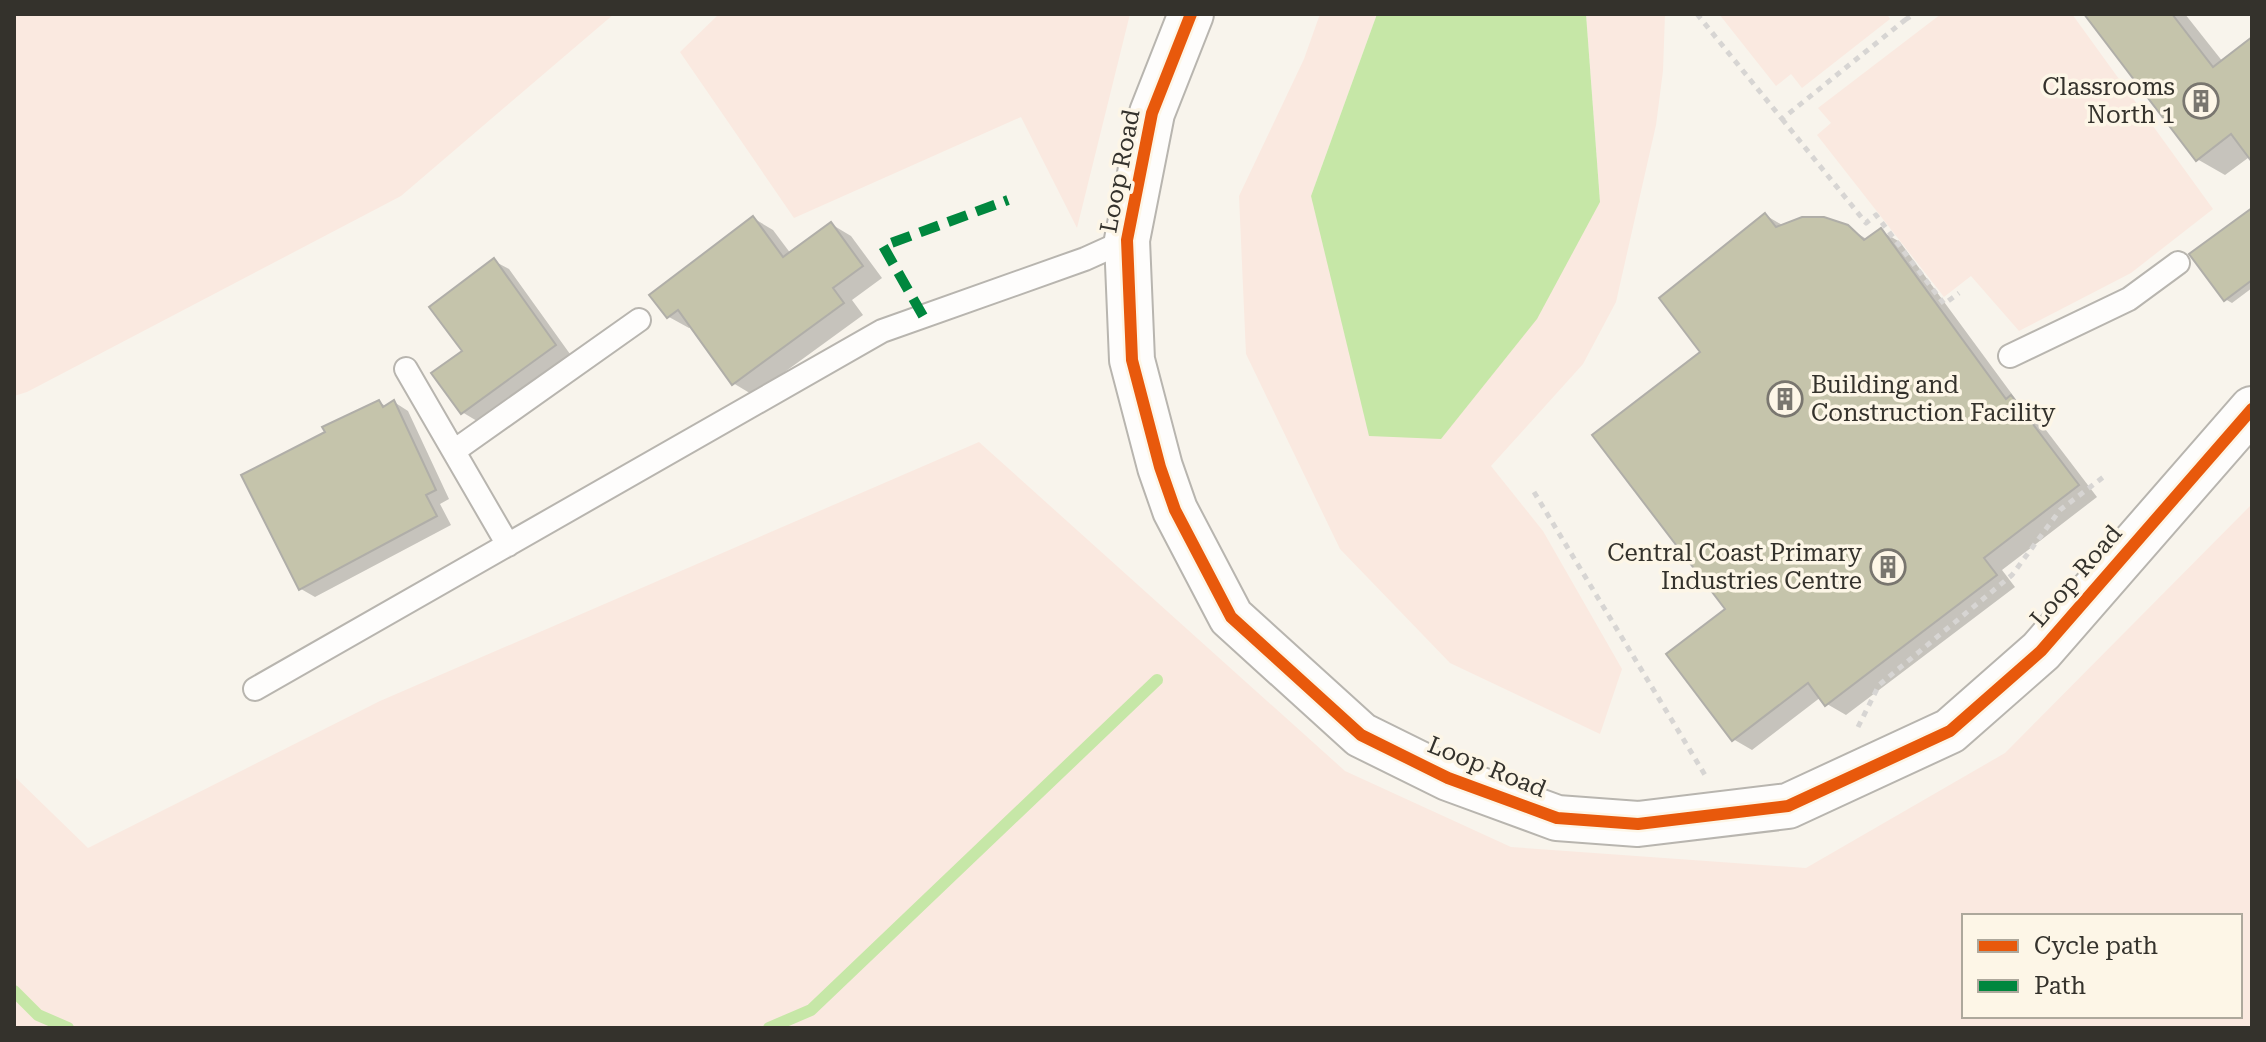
<svg xmlns="http://www.w3.org/2000/svg" width="2266" height="1042" font-family="'Roboto Serif',serif">
	<rect width="100%" height="100%" fill="#f8f4ec"/>
	<path fill="#fae9e0" fill-rule="evenodd" d="M14,14H614L401,196L27,392L14,396Z
		M719,14H1130L1077,228L1021,117L794,218L680,52Z
		M1320,14H1377L1311,196L1600,202L1586,14H1665L1663,71L1656,125L1616,302L1583,364L1491,466L1543,531L1622,669L1600,734L1450,663L1340,549L1246,354L1239,196L1304,59Z
		M1719,14H1887L1890,19L1802,88L1791,74L1776,86Z
		M1941,14H2072L2213,209L2131,273L2019,331L1971,276L1944,297L1817,135L1831,123L1818,108Z
		M979,442L1345,771L1511,847L1806,868L2005,753L2252,504V1028H14V776L88,848L380,701ZM2240,916V1016H1964V916Z"/>
	<path fill="#c6e7a7" d="M1377,14H1586L1600,202L1537,319L1441,439L1369,436L1311,196Z"/>
	<path fill="#0003" d="M2087,14H2185L2223,62L2252,40V155L2225,175L2197,159Z
		M2252,210V288L2232,303L2225,299Z
		M1765,215L1784,226L1847,227L1868,240L1881,231L1900,242L2017,401L2030,409L2097,497L2002,570L2015,587L1846,715L1827,704L1821,697L1752,750L1733,739L1728,609L1703,352Z
		M753,218L773,230L791,254L831,224L851,236L882,278L852,300L863,315L753,395L733,383L692,326L689,328L669,317L652,295Z
		M494,261L509,269L570,354L477,421L462,412L465,351Z
		M379,402L387,407L394,402L408,411L449,499L440,504L451,525L315,597L301,589L328,433Z"/>
	<g fill="none" stroke-linecap="round" stroke-linejoin="round">
		<path stroke="#c6e7a7" stroke-width="12" d="M14,991L38,1015L68,1028
			M769,1028L811,1010L1157,680"/>
	</g>
	<path fill="#c5c4ab" stroke="#b0aea8" stroke-width="2" d="M2084,14H2172L2213,67L2252,37V162L2231,134L2196,161Z
		M2252,208V280L2224,301L2189,254Z
		M1765,213L1776,227L1802,217H1824L1848,225L1864,240L1881,228L2006,399L2011,395L2079,485L1984,558L1997,575L1825,706L1808,683L1732,741L1666,654L1725,609L1592,435L1700,352L1659,298Z
		M753,216L783,257L831,222L863,266L833,288L844,303L732,385L678,310L667,318L649,295Z
		M494,258L556,345L461,414L431,373L462,351L429,307Z
		M379,400L383,407L394,400L436,490L426,495L437,516L299,590L241,475L325,432L322,427Z"/>
	<g fill="none" stroke-linecap="round" stroke-linejoin="round">
		<defs>
			<path id="service" d="M2010,356L2129,299L2178,263
				M406,369L508,545
				M454,451L639,320
				M255,689L882,331L1085,259L1127,240"/>
			<path id="minor" d="M1191,14L1152,113L1127,240L1132,360L1160,467L1175,510L1231,617L1361,735L1448,778L1557,818L1638,824L1788,806L1950,731L2041,651L2252,409"/>
		</defs>
		<use href="#service" stroke="#b8b5af" stroke-width="26"/>
		<use href="#minor" stroke="#b8b5af" stroke-width="48"/>
		<path stroke="#d7d5d3" stroke-width="5" stroke-dasharray="6 6" stroke-linecap="butt" d="M1697,14L1782,119L1905,20L1901,14
			M1905,20L1914,14
			M1782,119L1866,223L1876,215L1944,304L1959,293
			M1534,492L1705,775
			M1858,727L1879,685L2012,575L2060,510L2106,475"/>
		<use href="#service" stroke="#fefdfc" stroke-width="22"/>
		<use href="#minor" stroke="#fefdfc" stroke-width="44"/>
		<path stroke="#00873e" stroke-width="10" stroke-dasharray="20 10" stroke-linecap="butt" d="M923,316L883,246L1008,200"/>
		<defs>
			<path id="cycleway" d="M1191,14L1152,113L1127,240L1132,360L1160,467L1175,510L1231,617L1361,735L1448,778L1557,818L1638,824L1788,806L1950,731L2041,651L2252,409"/>
		</defs>
		<use href="#cycleway" stroke="#fdf6e7" stroke-width="17"/>
		<use href="#cycleway" stroke="#e8590c" stroke-width="12"/>
	</g>
	<defs>
		<symbol id="building-ring" viewBox="-11 -11 22 22"><circle r="9.5" fill="#fdf6e7" stroke="#79766f" stroke-width="1.5"/><path d="M-4-6H4V6H1V3H-1V6H-4ZM-2.5-4.3h1.7v1.8h-1.7ZM.8-4.3h1.7v1.8H.8ZM-2.5-1h1.7V.8h-1.7ZM.8-1h1.7V.8H.8Z" fill="#79766f"/></symbol>
	</defs>
	<g fill-rule="evenodd">
		<use href="#building-ring" x="2181" y="81" width="40" height="40"/>
		<use href="#building-ring" x="1765" y="379" width="40" height="40"/>
		<use href="#building-ring" x="1868" y="547" width="40" height="40"/>
	</g>
	<g text-anchor="middle" dominant-baseline="central" stroke-width="7" stroke-linejoin="round" paint-order="stroke">
		<g font-size="24" fill="#34322c" stroke="#fdf6e7" text-anchor="end">
			<text x="2175" y="87">Classrooms<tspan x="2175" dy="28">North 1</tspan></text>
			<text x="1811" y="385" text-anchor="start">Building and<tspan x="1811" dy="28">Construction Facility</tspan></text>
			<text x="1862" y="553">Central Coast Primary<tspan x="1862" dy="28">Industries Centre</tspan></text>
		</g>
		<g font-size="24" fill="#34322c" stroke="#fdf6e7">
			<text transform="translate(1120 171) rotate(-79)">Loop Road</text>
			<text transform="translate(2076 576) rotate(-49)">Loop Road</text>
			<text transform="translate(1487 767) rotate(22)">Loop Road</text>
		</g>
	</g>
	<rect width="2266" height="1042" fill="none" stroke="#34322c" stroke-width="32"/>
	<rect x="1962" y="914" width="280" height="104" fill="#fdf6e7" stroke="#ada89c" stroke-width="2"/>
	<rect x="1978" y="940" width="40" height="12" fill="#e8590c" stroke="#ada89c" stroke-width="2"/>
	<text x="2034" y="954" font-size="24" fill="#34322c">Cycle path</text>
	<rect x="1978" y="980" width="40" height="12" fill="#00873e" stroke="#ada89c" stroke-width="2"/>
	<text x="2034" y="994" font-size="24" fill="#34322c">Path</text>
</svg>
